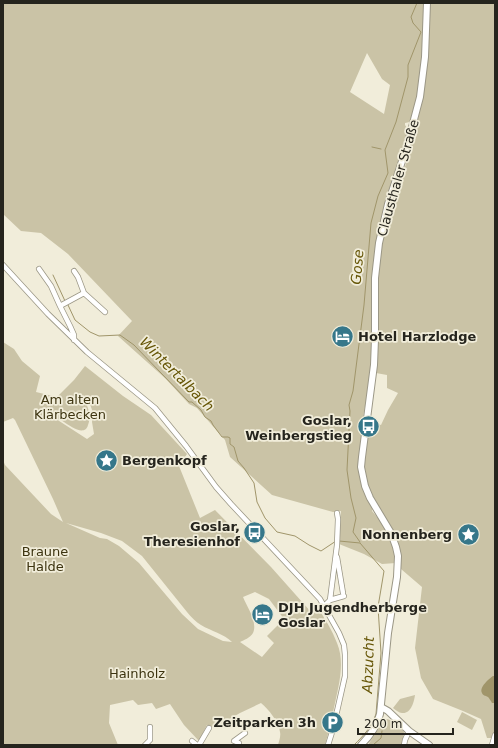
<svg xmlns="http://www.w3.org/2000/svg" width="498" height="748" font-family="'DejaVu Sans',sans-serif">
	<rect width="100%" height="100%" fill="#f1edda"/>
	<path fill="#cac3a6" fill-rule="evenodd" d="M3,3H425V25L420,86L410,122L405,123V125L407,128L409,133L380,228L373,352L368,399L365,406L362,422L363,431L360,456L373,507L372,511C376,516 381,521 384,526C392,536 395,551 396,563L382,564L364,554L339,544L341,511L333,512L272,495L230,457L225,440L197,408L189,404L166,379L118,336L132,321L68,254L41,233L21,231L3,214ZM367,53L382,79L390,85L384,114L350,92ZM353,254L363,255L361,279L352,278Z
		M428,3H495V731L491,738H487L481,719L463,711L433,699L421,678L415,648L422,587L401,569L399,546L397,538L370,491C364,475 363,456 367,440C368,434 370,429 370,424L374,423L381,425L388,410L398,393L387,388V375L376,373L377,294L381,244L392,197L394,195L406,164L407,160L406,155L418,119Z
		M3,342L14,349L22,361L40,376L36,392L57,397L74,380L85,366L123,396L151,415L187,454L179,466L200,518L215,510L271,567L311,612L318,608C325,619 332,630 337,643C345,662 339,684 335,703C332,717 329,731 325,745H278C279,741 281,736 280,732C279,722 269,710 261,703L240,713L215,727L207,725L199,741L184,725L170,704L156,709L152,703L138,705L133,700L110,705L109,723L118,745H3V460L5,465L51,514L63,522L53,499L15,420L13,418L3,422ZM89,401L93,413L92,422L94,434L87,439L53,417C56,418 61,420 64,422C70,426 85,437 88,425C91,417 89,410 86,403ZM66,523L101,533L122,541L142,556L187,612C191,617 196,622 201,625C211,631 224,634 232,642L223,641L198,629L182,614L139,563L119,546L107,539L100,538ZM255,592L269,599L284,619L267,636L274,643L262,657L240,642C244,640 250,638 253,633C258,622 247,607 243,597Z
		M415,695C414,702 411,714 402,713C399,713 396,710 393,708L400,699Z
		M462,712L477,720L472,730L457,722Z
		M385,719C393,719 399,727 404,732L402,745H368Z"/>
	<path fill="#a0956a" d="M493,676H495V703H492C491,701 489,698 488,697C485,695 483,696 482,693C479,687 489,679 493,676Z"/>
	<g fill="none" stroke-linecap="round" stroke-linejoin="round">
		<path stroke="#a0956a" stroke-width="1" d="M372,147L381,149
			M53,275L65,301
			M68,305L75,320L90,332L99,336L120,335L134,345L189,402H192L201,410L205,417L211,421L213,425L222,437H228L230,438V444L234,447L238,461L244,468L254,483L257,502L265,518L277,532L295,536L309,545L321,551L336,541
			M339,541L360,543L384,571L378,607L381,653L376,714C371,728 364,735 354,745
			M360,542L353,532L356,518L351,498L347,470L350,411L349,405L353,391L364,305L371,223L378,196L388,173L385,150L396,122L408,77V65L421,32L413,23L411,17L417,3
			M373,745L381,738L382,731"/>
		<defs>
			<path id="minor" d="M3,265L48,314L87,352L155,408L186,446L216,487L231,504L320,599L339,633L344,645L345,655V676L333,729L328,745
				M39,269L51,286L60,306L70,326L74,335V340
				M74,271L78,277L84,293
				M60,306L84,293L105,312
				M337,557L343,593
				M330,600L344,596
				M324,606L330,600L337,545L338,519L337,513
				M192,741L197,745
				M145,745L150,740V727
				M199,745L209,728
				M239,745V743L234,741L245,733
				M404,745L405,740L409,731
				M492,745L495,735"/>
			<path id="major" d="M381,707L388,711L409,731L429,745
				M361,745C370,736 377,727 380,714L388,633L397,577L398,556L396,547L391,533L370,498L365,486L361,467L362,457L374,365L375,339V278L379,243L388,204L407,146L420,97L425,57L427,3"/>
		</defs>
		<use href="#minor" stroke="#9b9786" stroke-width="6"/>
		<use href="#major" stroke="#9b9786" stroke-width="8"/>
		<use href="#minor" stroke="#fff" stroke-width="4.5"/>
		<use href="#major" stroke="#fff" stroke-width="6"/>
	</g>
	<defs>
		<symbol id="hotel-disc" viewBox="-11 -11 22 22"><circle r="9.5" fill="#36778a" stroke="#f1edda"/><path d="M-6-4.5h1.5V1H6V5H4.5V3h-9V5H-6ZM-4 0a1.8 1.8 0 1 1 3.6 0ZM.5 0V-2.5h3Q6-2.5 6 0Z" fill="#fff"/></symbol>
		<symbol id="bus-disc" viewBox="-11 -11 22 22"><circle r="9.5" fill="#36778a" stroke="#f1edda"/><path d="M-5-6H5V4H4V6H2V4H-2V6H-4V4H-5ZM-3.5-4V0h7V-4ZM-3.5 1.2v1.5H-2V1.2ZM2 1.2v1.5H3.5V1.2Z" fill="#fff"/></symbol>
		<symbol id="sight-disc" viewBox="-11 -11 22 22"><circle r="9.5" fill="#36778a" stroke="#f1edda"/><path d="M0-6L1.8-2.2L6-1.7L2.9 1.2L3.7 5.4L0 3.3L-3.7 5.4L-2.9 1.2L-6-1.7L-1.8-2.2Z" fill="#fff"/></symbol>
		<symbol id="parking-disc" viewBox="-11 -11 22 22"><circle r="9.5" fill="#36778a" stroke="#f1edda"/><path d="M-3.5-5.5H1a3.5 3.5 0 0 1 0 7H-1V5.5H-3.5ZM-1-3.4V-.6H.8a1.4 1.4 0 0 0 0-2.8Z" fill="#fff"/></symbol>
	</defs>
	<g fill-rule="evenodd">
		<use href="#hotel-disc" x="330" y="324" width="25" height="25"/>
		<use href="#bus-disc" x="356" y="414" width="25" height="25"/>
		<use href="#sight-disc" x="94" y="448" width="25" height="25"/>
		<use href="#bus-disc" x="242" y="520" width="25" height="25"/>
		<use href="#sight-disc" x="456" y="522" width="25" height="25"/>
		<use href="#hotel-disc" x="250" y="602" width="25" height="25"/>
		<use href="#parking-disc" x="320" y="710" width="25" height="25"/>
	</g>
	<g text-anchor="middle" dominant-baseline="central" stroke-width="3.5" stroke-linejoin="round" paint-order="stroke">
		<g font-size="13" fill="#25241d" stroke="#f1edda">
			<text transform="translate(398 178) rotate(-74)">Clausthaler Straße</text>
		</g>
		<g font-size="13" font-weight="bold" fill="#25241d" stroke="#f1edda" text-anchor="end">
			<text x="358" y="336" text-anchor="start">Hotel Harzlodge</text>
			<text x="352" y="420">Goslar,<tspan x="352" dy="15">Weinbergstieg</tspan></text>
			<text x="122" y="460" text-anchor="start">Bergenkopf</text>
			<text x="240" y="526">Goslar,<tspan x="240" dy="15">Theresienhof</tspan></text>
			<text x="452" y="534">Nonnenberg</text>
			<text x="278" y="607" text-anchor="start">DJH Jugendherberge<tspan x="278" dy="15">Goslar</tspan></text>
			<text x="316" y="722">Zeitparken 3h</text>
		</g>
		<g font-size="13" fill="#3d3410" stroke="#f1edda">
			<text x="70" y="399">Am alten<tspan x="70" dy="15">Klärbecken</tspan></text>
			<text x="45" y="551">Braune<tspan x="45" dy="15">Halde</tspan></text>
			<text x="137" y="673">Hainholz</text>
		</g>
		<g font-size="14" font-style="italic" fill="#665607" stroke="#f1edda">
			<text transform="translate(357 267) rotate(-85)">Gose</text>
			<text transform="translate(177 374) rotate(45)">Wintertalbach</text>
			<text transform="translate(368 665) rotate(-88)">Abzucht</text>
		</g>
	</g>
	<rect width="498" height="748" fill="none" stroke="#25241d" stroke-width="8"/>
	<path d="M358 728v6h95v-6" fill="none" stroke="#25241d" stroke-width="2"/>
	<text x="364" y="728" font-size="12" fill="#25241d" stroke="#f1edda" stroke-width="3" paint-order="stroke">200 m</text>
</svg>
